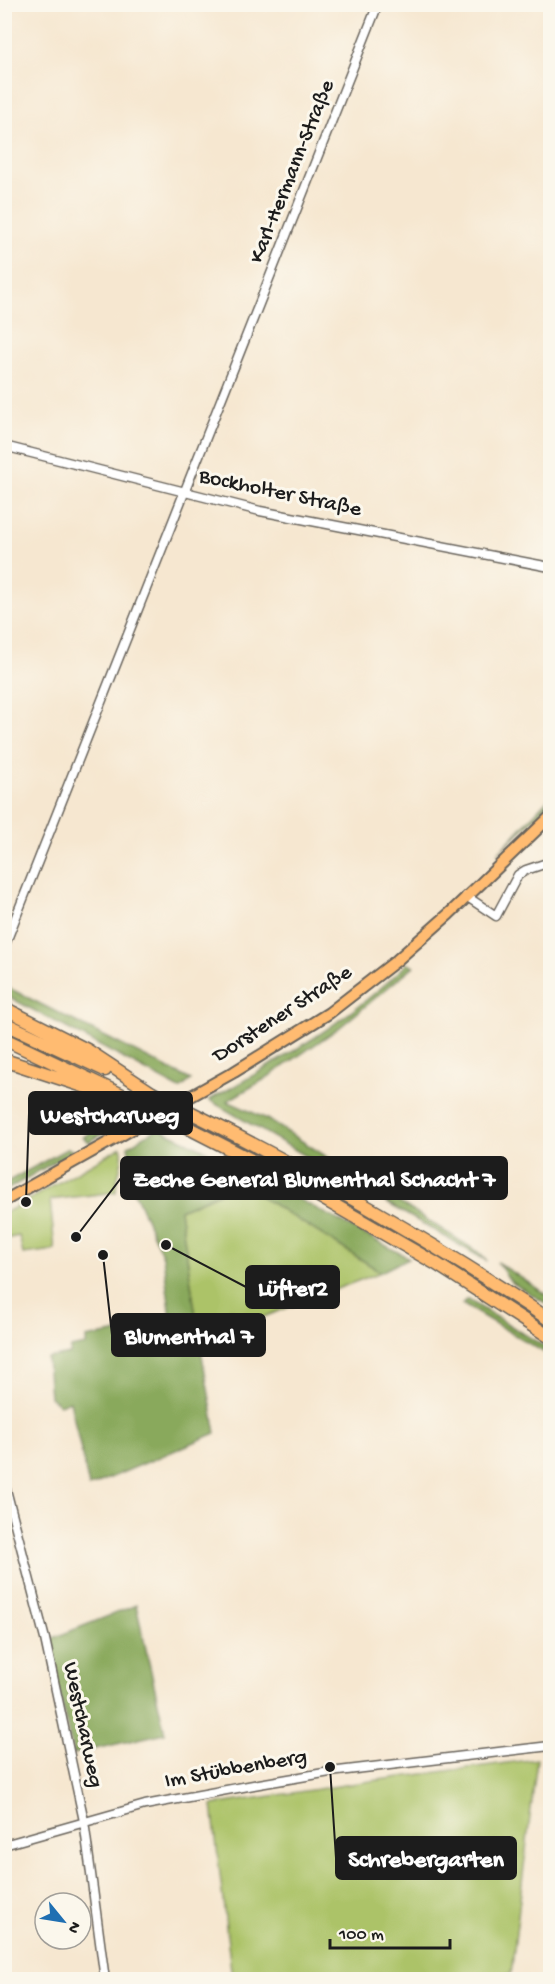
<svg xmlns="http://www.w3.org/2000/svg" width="555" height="1984" font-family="'Gochi Hand',sans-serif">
	<rect width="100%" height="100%" fill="#fbf7ec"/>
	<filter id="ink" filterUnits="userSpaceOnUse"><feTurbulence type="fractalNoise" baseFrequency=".0167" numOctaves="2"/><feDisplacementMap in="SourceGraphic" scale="12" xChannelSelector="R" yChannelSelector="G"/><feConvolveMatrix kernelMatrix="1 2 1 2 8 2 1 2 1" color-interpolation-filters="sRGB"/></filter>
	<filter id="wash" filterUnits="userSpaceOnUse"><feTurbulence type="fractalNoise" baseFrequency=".008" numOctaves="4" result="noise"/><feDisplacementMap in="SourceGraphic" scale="24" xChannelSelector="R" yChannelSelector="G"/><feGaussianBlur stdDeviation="1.35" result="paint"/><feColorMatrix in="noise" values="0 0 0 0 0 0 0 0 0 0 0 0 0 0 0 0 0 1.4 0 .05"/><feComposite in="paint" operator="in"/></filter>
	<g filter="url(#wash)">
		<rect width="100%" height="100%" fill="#f6e7d0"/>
		<path fill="#acc368" stroke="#647042" stroke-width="1.5" d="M121,1147C126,1159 115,1177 116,1192L50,1200L55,1250L23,1254L19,1236L5,1239V1213Z
			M244,1182L252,1191L381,1272L245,1324L231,1309L208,1318L210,1339L200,1344L180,1210Z
			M537,1759L511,1974L434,1980L232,1979L212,1805L371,1781Z"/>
		<path fill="#89a95c" stroke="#52623c" stroke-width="1.5" d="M550,797V803L497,854Z
			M408,963L414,966L339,1028L265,1079L227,1101L267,1119L478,1252L487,1261L209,1100C277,1063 353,1018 408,963Z
			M5,986L191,1080L180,1089L5,995Z
			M66,1091L111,1110L115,1115L111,1118L116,1116L122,1117L123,1122L89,1142L83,1137L109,1120L57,1096Z
			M158,1128L220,1157L409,1258L381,1272L252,1191L244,1182L180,1210L200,1344L216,1433L89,1487L70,1401L60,1405L50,1397L47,1358L70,1354L71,1348L86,1345V1338L131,1330L161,1328L171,1318L163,1257L130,1182L131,1162L128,1146Z
			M68,1148L73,1151L5,1191V1183Z
			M497,1262L550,1297V1306L511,1282Z
			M467,1299L550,1350V1356L462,1304Z
			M136,1605L165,1733L73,1754L48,1640Z"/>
	</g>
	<g filter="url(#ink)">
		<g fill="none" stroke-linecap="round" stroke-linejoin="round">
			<defs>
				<path id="minor" d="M4,446L260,511L550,567
					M466,896L496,916L518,875L526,870L550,862
					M4,947L378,4
					M4,1482L45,1639L84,1821L105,1980
					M4,1845L145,1805L259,1784L330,1772L550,1746"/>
				<path id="major" d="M4,1201L234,1072L329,1013L396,961L449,914L550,817"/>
				<path id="highway" d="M4,1008L87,1050L152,1093
					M4,1023L105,1070
					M4,1039L141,1104
					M4,1060L108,1094
					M190,1112C314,1174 435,1243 550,1320
					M175,1121L296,1183L435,1263L550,1337"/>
			</defs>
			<use href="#minor" stroke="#68635b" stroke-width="11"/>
			<use href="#major" stroke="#68635b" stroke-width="14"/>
			<use href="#highway" stroke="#68635b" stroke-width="15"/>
			<use href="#minor" stroke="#fff" stroke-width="8"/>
			<use href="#major" stroke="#ffbb71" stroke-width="10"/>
			<use href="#highway" stroke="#ffbb71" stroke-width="12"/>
			<defs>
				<path id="highway-bridge" d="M152,1093L190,1112
					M141,1104L175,1121"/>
			</defs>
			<use href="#highway-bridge" stroke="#68635b" stroke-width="15" stroke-linecap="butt"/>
			<use href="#highway-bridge" stroke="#ffbb71" stroke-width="12"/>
		</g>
	</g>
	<g text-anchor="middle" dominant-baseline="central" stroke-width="6" stroke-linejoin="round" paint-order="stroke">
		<g font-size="22" fill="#1c1c1c" stroke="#fbf7ec">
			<text transform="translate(293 172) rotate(-68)">Karl-Hermann-Straße</text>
			<text transform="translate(280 494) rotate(12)">Bockholter Straße</text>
			<text transform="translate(283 1015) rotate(-33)">Dorstener Straße</text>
			<text transform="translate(82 1725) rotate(78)">Westcharweg</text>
			<text transform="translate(236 1770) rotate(-10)">Im Stübbenberg</text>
		</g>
	</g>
	<path fill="none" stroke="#1c1c1c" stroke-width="2" d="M26 1202L29 1113M76 1237L121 1178M166 1245L246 1287M103 1255L112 1335M330 1767L336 1858"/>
	<g fill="#1c1c1c" stroke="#fbf7ec" stroke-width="2">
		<circle cx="26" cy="1202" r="6"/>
		<circle cx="76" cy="1237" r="6"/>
		<circle cx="166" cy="1245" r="6"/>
		<circle cx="103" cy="1255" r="6"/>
		<circle cx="330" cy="1767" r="6"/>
	</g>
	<g fill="#1c1c1c" stroke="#1c1c1c" stroke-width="2">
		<rect x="29" y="1092" width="163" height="42" rx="6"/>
		<rect x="121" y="1157" width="386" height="42" rx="6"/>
		<rect x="246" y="1266" width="93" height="42" rx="6"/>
		<rect x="112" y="1314" width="153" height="42" rx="6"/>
		<rect x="336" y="1837" width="180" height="42" rx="6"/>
	</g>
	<g font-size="24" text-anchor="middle" font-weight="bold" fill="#fff">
		<text x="110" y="1122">Westcharweg</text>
		<text x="314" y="1186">Zeche General Blumenthal Schacht 7</text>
		<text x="293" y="1295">Lüfter2</text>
		<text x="189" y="1343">Blumenthal 7</text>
		<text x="426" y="1866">Schrebergarten</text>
	</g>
	<rect width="555" height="1984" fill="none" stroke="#fbf7ec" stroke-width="24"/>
	<g transform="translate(63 1921) rotate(120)"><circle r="28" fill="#fbf7ec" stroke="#a29f99" stroke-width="1.5"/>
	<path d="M0-4.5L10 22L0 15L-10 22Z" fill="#1f6fb2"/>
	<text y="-9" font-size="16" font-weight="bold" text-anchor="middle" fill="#1c1c1c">N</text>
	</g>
	<path d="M330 1939v9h120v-9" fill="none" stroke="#1c1c1c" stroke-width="3"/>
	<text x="339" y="1939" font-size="18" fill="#1c1c1c" stroke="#fbf7ec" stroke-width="4.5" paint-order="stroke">100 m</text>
</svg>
